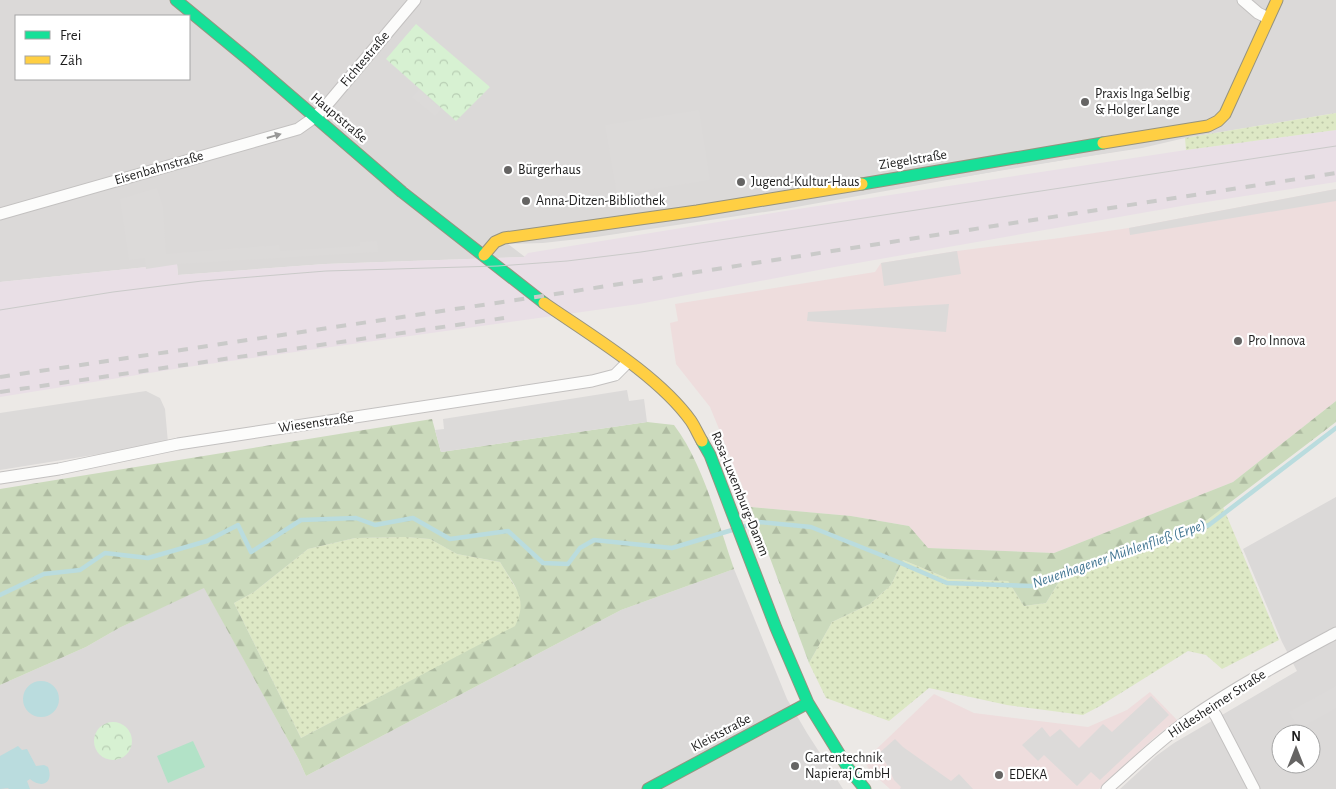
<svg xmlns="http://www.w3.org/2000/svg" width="1336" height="789" font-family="'Alegreya Sans',sans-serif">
	<defs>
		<pattern id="grass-dots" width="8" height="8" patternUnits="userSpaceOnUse" patternTransform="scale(1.25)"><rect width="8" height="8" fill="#dde8c5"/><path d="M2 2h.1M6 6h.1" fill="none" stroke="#bdc7a9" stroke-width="1.8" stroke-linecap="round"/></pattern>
		<pattern id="forest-firs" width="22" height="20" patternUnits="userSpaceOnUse" patternTransform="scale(1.25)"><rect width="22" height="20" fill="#cbdabc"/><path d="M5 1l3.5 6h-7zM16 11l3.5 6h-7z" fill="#aebba1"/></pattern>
		<pattern id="park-crowns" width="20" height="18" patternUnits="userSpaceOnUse" patternTransform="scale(1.25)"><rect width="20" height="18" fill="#d7f1d2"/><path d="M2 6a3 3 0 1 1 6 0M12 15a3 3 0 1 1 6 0" fill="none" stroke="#b8ceb4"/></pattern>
	</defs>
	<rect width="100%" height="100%" fill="#ece9e6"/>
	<path fill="#dbd9d8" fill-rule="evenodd" d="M0,0H1336V113L1185,138L1142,148L1025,166L785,209L596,237L543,243L508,244L525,257L325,264L178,275L177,264L0,282ZM16,16H189V79H16Z
		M1336,497V789H1120L1156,756L1174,743L1297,671L1282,642L1243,549ZM1281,734H1311V764H1281Z
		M734,569L787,699L807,733L843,789H0V685L86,647L119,628L204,587L298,758L306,776L621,610Z"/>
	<path fill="#edd" d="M1336,189V401L1233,482L1054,553L927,548L909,526L851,516L751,507L710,407L676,364L670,323L678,321L675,304L875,272L881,263L957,251L1060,238L1129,228Z
		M1150,692L1177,720L1155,737L1099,789H890L871,772L864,761L934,694L974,713L1088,727L1127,710Z"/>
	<path fill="#e9dfe6" d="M1336,130V182L1193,204L829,268L639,304L187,367L0,397V282L177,264L178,275L325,264L524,257L528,253L785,211L1186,150Z"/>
	<path fill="url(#grass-dots)" d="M1336,113V130L1186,150L1185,138Z
		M1223,507L1279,640L1222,669L1206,655L1188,651L1100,706L1083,715L1007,705L929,688L889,721L826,698L809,663L832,622L870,604L891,585L903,560L949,579L1008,581L1024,606L1046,603L1066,570L1207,520Z
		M406,537L430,539L457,554L500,562L520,595L522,613L516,626L301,738L234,603L254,592L308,549L355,538Z"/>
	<path fill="url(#forest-firs)" fill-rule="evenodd" d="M1336,401V422L1207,520L1066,570L1046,603L1024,606L1008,581L949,579L903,560L891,585L870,604L832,622L809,663L751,507L851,516L909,526L928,548L1054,553L1233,482Z
		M432,419L441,452L647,422L674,425C703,463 718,523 734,569L621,610L306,776L298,758L204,588L119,628L86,647L0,685V489ZM406,537L430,539L457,554L500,562C514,586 529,598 515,626L301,738L234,603L254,592L308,549L355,538Z"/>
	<path fill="url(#park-crowns)" d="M416,24L490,87L456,121L386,59Z
		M94 741a19 19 0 1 1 38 0a19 19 0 1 1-38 0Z"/>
	<path fill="#b2e2c7" d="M193,741L205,767L168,783L157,756Z"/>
	<path fill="#dcdad9" d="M419,90L441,109L435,116L412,97Z
		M699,110L710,180L617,195L605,125Z
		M1134,145L1131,149L896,188L893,185Z
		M157,188L163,207L166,254L279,245L280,251L360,246V242L377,241L378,252L179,264L146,269L145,258L129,260L120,199Z
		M1336,189V201L1130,235L1129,228Z
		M780,204L778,208L592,236L589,233Z
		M957,251L961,274L884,286L881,263Z
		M949,304L946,332L807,321L808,312Z
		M627,390L629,401L644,399L647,422L441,452L435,430L444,429L443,419Z
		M146,391L160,398L165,409L168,443L0,470V413Z
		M1336,686V708L1299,729L1289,712Z
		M1151,696L1169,715L1100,780L1091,772L1077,786L1044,755L1038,761L1022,745L1042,727L1050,737L1060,729L1079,748L1103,724L1112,732Z
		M895,739L903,747L951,781L959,774L973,789H900L901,787L894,780L886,763L877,755Z"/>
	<path fill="#badcde" d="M23 699a18 18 0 1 1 36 0a18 18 0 1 1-36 0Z
		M18,746L22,750L27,749L36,766L44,765L48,767C54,783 42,789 30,779L27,781L30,789H9L8,788L0,789V756Z"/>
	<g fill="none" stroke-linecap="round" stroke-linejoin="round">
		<path stroke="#badcde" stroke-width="4.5" d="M0,595L44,574L80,570L105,553L148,558L207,541L238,525L251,552L301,520L356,518L375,525L413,518L450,539L508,531L543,563L568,564L580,548L594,540L672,548L759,522L811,527L896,561L947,583L1032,586L1209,525L1336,428"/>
		<defs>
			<path id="street" d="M1243,0L1258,13L1268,18
				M0,214L298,129L315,117L325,107L415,0
				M0,478L59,469L178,444L592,381L615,375L628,362
				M1209,706L1216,716L1254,789
				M1107,789C1134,765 1159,741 1188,720C1235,687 1286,660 1336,633"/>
			<path id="fast" d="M176,0L250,61L402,192L544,303
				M862,184L1103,143
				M702,441L710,455L776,628L808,703L848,768L865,789
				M648,789L808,703"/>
			<path id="slow" d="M1103,143L1208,126L1218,121L1225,114L1277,0
				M484,255L495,242L504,238L697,211L862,184
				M544,303C590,335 658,375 691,421C695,427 698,434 702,441"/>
		</defs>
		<use href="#street" stroke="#c3c1c0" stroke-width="13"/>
		<use href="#fast" stroke="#96937f" stroke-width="13"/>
		<use href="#slow" stroke="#96937f" stroke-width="13"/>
		<use href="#street" stroke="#fcfcfb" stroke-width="11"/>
		<use href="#fast" stroke="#16e098" stroke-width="11"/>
		<use href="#slow" stroke="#ffcf43" stroke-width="11"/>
		<path stroke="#cacac9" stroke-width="1" d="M0,310L113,292L202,281L326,271L498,266L567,261L641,252L1336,146"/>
		<path stroke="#cacac9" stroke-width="4" stroke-dasharray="10 10" stroke-linecap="butt" d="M0,377L536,297L1336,173
			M0,392L504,318"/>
	</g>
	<defs><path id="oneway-solid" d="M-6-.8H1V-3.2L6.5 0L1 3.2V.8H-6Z" transform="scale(1.25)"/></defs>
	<use fill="#989897" href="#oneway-solid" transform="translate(274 136) rotate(-16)"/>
	<g fill="#656463" stroke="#fff" stroke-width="2">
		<circle cx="1085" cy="102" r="5"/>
		<circle cx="508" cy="170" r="5"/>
		<circle cx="741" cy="182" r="5"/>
		<circle cx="526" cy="201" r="5"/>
		<circle cx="1238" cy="341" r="5"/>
		<circle cx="795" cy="766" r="5"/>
		<circle cx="999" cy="775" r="5"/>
	</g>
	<g text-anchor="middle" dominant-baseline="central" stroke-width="4.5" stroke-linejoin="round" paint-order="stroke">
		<g font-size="14" fill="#1d1d1d" stroke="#fff">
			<text transform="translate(365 59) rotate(-50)">Fichtestraße</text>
			<text transform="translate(339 118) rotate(40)">Hauptstraße</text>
			<text transform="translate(913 160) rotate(-9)">Ziegelstraße</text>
			<text transform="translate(159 168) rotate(-16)">Eisenbahnstraße</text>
			<text transform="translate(316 423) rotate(-8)">Wiesenstraße</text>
			<text transform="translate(740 494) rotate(68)">Rosa-Luxemburg-Damm</text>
			<text transform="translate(1217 704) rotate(-33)">Hildesheimer Straße</text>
			<text transform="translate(721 733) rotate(-28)">Kleiststraße</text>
		</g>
		<g font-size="14" fill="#1d1d1d" stroke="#fff" text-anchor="start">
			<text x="1095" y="94">Praxis Inga Selbig<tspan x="1095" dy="16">&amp; Holger Lange</tspan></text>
			<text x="518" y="170">Bürgerhaus</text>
			<text x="751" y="182">Jugend-Kultur-Haus</text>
			<text x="536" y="201">Anna-Ditzen-Bibliothek</text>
			<text x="1248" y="341">Pro Innova</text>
			<text x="805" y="758">Gartentechnik<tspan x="805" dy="16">Napieraj GmbH</tspan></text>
			<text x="1009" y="775">EDEKA</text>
		</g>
		<g font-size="15" font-style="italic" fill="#447793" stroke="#fff">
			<text transform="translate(1119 554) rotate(-19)">Neuenhagener Mühlenfließ (Erpe)</text>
		</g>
	</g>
	<rect x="15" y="15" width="175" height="65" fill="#ffffff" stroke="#a5a5a5"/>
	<rect x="25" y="31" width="25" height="8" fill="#16e098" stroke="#a5a5a5"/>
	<text x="60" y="40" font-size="15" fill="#1d1d1d">Frei</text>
	<rect x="25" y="56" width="25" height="8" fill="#ffcf43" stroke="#a5a5a5"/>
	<text x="60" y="65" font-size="15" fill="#1d1d1d">Zäh</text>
	<g transform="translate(1296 749)"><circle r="24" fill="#ffffff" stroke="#a5a5a5"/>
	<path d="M0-4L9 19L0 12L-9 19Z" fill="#656463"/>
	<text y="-8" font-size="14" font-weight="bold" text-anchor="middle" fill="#1d1d1d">N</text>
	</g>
</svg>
